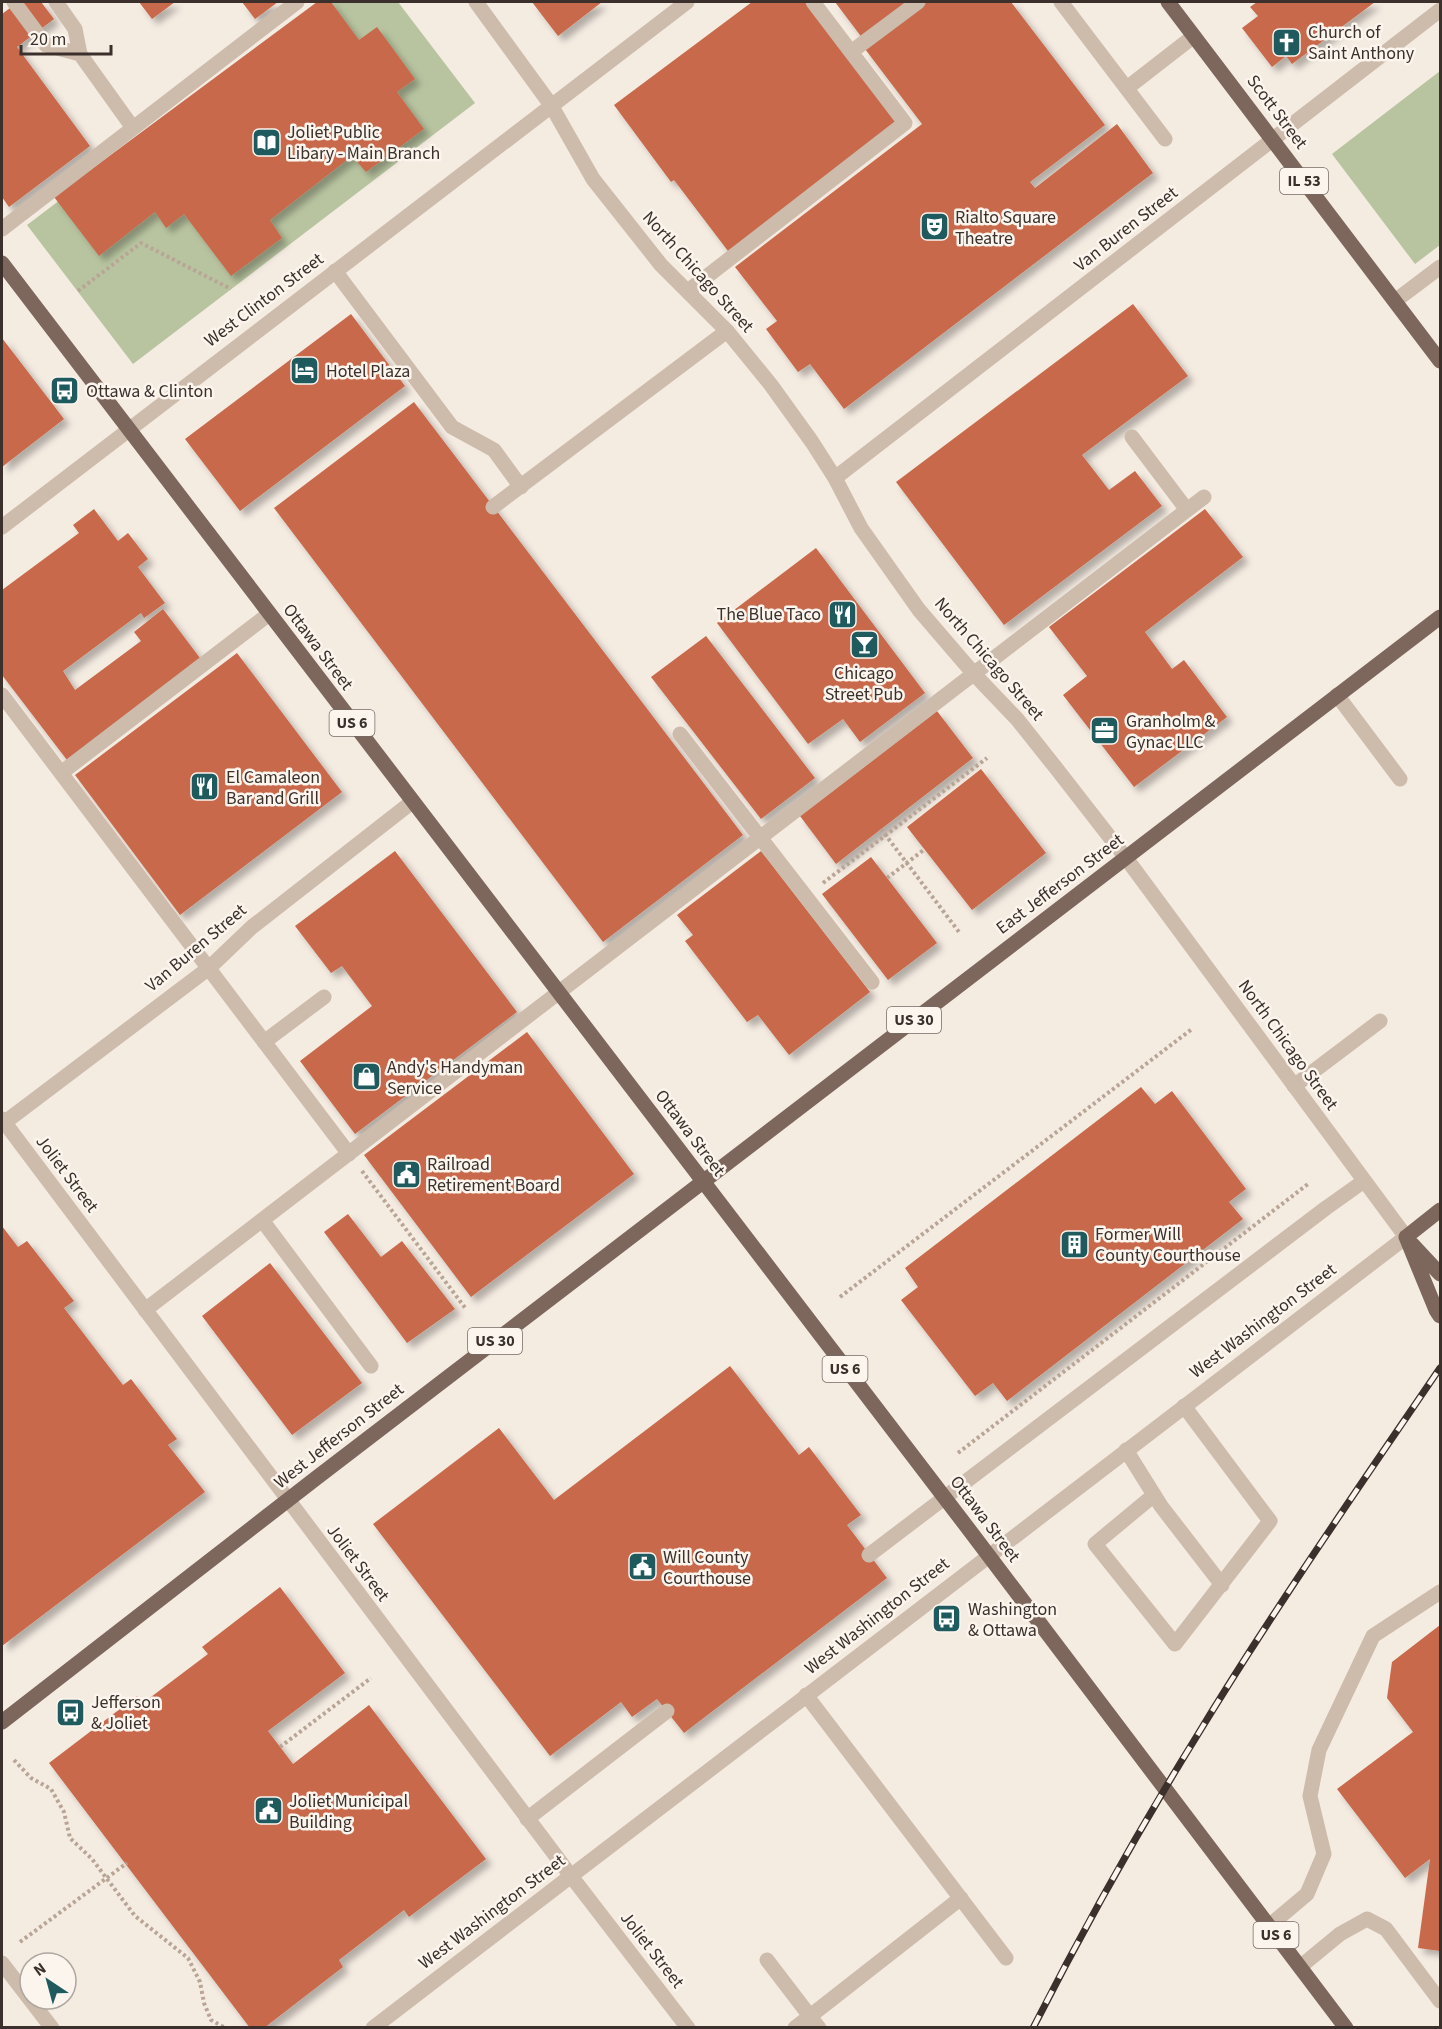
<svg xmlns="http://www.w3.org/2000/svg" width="1442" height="2029" font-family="'Source Sans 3',sans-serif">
	<defs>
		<filter id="shadow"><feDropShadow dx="5.5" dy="5.5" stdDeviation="3" flood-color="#0004"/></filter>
	</defs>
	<rect width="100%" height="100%" fill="#f4ebe1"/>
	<path fill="#b8c4a0" d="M321,2H398L475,103L133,364L27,225Z
		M1440,71V245L1415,264L1332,154Z"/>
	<path fill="#c8694b" filter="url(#shadow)" d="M18,2H41L54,19L17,47L90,146L9,207L2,197V14Z
		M139,2H175L152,19Z
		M242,2H278L255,19Z
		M317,2H331L359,40L377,27L415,79L397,92L424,129L366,172L352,156L270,220L282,238L231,276L184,214L166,228L155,212L99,256L54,197Z
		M532,2H602L558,36Z
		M752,2H807L898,123L728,251L674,180L671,182L614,105Z
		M835,2H913L863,39Z
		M927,2H1011L1105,125L1030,182L1035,188L1117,124L1153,173L844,409L810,364L798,372L766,329L777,321L735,267L922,124L865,49Z
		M1257,2H1375L1292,64L1286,56L1272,67L1242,28L1258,16L1250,7Z
		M1133,304L1188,376L1082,455L1109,490L1135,471L1162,506L1004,625L896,482Z
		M351,314L405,386L240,511L185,439Z
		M2,338L64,419L2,467Z
		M414,402L743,835L603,942L274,508Z
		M94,509L118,541L128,533L148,559L138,567L165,603L144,618L141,613L63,671L75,690L141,641L134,632L163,609L200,658L67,760L2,675V590L79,533L73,525Z
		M1205,509L1243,557L1145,632L1172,669L1184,660L1227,717L1134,787L1063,695L1087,676L1049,627Z
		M816,548L925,693L860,742L843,719L808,744L717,623Z
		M706,636L815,778L761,819L651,677Z
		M237,653L342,792L180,915L75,775Z
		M937,711L973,758L836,864L800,816Z
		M981,769L1046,853L972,910L907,827Z
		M395,851L517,1012L355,1134L300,1061L372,1006L342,966L331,973L295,926Z
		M761,851L870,992L789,1055L758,1015L747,1022L685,941L693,935L677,915Z
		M871,857L937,943L888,980L822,894Z
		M527,1032L634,1174L471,1297L364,1155Z
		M1141,1087L1155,1104L1172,1091L1246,1189L1229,1202L1243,1219L1007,1401L993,1383L975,1396L901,1300L918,1287L905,1268Z
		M348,1214L381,1257L402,1241L455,1309L407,1343L324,1232Z
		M2,1226L18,1247L27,1241L74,1301L64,1308L123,1385L131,1379L177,1439L168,1445L205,1492L2,1646Z
		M270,1263L362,1383L292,1435L202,1316Z
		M730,1366L799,1455L809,1447L861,1515L847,1525L887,1578L684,1733L657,1699L632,1717L621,1702L550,1756L373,1524L499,1428L554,1500Z
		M280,1587L345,1673L268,1731L293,1764L369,1705L486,1859L409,1917L404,1910L339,1960L343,1967L264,2028H250L49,1763L137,1696L143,1703L208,1654L202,1647Z
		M1440,1625V1951L1418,1948L1430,1859L1405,1878L1337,1789L1413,1732L1387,1698L1392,1662Z"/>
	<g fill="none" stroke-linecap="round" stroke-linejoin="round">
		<path stroke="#b9a596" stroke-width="4" stroke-dasharray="3 3" stroke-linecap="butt" d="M78,291L141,243L231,289
			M881,829L959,932
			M887,878L925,849
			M823,883L987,758
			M362,1171L466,1309
			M840,1297L1192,1029
			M958,1453L1308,1184
			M280,1747L371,1678
			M14,1760L31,1778L51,1789L64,1812L70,1838L92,1859L135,1916L188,1958L200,1982L204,2003L211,2020L225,2028
			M20,1942L127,1863"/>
		<path stroke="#cdbbac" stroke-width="15" d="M14,2L46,45L80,54
			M56,2L75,29L80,54L133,128
			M1061,2L1165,139
			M851,52L918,2
			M1127,88L1194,36
			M2,229L297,2
			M335,271L452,427L494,450L521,487
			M688,291L905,123L813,2
			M1395,301L1440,267
			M1132,437L1187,510
			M493,507L727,331
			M2,695L349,1154
			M1337,695L1400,779
			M680,734L872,982
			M61,773L269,614
			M264,1042L324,997
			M1294,1086L1380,1021
			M262,1220L371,1366
			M145,1310L1204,497
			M1126,1450L1161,1506L1222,1585
			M1154,1495L1095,1544L1175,1644L1270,1521L1184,1406
			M869,1555L1326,1208L1364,1181
			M806,1695L1006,1958
			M527,1819L667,1711
			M1269,1926L1307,1894L1324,1854L1310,1796L1319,1750L1373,1636L1440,1592
			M767,1960L819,2028
			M1300,1967L1340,1934L1367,1919L1386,1929L1440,2001
			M795,2028L961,1898"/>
		<path stroke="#cdbbac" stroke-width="15" d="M835,478L1440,10
			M4,1123L209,968L252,927L412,802
			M2,1963L52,2028
			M373,2028L571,1876L688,2028"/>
		<path stroke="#cdbbac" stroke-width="15" d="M2,527L687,2
			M2,1119L571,1876L1406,1237L1126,858L1056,768L1017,719L974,674L919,610L861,528L835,478L812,442L771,385L727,331L661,265L593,179L551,105L476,2"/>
		<path stroke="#7d675c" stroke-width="15" d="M1168,2L1440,361
			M2,263L964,1523L1346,2028
			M1406,1237L1436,1310L1440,1316
			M1406,1237L1440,1210
			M1412,1244L1440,1274
			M2,1722L315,1479L1440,617"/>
		<defs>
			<path id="rail" d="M1033,2028C1083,1930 1137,1833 1195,1739C1272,1612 1357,1490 1440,1368"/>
		</defs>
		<use href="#rail" stroke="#3b302b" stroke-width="7"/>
		<use href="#rail" stroke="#fbf5ee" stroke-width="4.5" stroke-dasharray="14" stroke-linecap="butt"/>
	</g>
	<defs>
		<symbol id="church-square" viewBox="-11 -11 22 22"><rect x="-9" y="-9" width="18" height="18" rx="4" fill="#1f5a5e" stroke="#fbf5ee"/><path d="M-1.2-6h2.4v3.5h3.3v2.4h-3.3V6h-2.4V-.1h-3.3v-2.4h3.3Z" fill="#fff"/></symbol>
		<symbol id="library-square" viewBox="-11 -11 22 22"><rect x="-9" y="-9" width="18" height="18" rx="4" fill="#1f5a5e" stroke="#fbf5ee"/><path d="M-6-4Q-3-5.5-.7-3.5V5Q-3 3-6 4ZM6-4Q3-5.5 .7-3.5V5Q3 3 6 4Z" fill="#fff"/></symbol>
		<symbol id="theatre-square" viewBox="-11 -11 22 22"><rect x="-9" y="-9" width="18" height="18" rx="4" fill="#1f5a5e" stroke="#fbf5ee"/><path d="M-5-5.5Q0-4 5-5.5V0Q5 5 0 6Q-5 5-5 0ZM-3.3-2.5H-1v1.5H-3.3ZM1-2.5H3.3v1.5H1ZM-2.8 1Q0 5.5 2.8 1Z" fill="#fff"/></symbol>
		<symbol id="hotel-square" viewBox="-11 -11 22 22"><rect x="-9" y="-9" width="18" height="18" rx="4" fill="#1f5a5e" stroke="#fbf5ee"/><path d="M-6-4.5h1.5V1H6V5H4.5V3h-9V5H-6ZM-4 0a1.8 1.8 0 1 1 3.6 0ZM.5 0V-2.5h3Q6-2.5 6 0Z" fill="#fff"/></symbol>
		<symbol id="bus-square" viewBox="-11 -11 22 22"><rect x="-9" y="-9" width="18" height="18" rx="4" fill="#1f5a5e" stroke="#fbf5ee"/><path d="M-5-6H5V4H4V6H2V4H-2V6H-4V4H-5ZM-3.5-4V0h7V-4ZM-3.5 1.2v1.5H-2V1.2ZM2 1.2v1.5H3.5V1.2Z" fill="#fff"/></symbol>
		<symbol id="restaurant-square" viewBox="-11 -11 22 22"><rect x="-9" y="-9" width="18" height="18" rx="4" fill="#1f5a5e" stroke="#fbf5ee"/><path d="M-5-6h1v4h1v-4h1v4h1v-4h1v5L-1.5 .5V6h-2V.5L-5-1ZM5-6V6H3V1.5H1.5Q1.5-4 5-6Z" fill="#fff"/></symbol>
		<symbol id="bar-square" viewBox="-11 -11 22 22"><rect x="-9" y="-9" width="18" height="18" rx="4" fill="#1f5a5e" stroke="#fbf5ee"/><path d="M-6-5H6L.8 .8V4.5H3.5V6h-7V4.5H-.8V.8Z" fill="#fff"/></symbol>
		<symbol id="office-square" viewBox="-11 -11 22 22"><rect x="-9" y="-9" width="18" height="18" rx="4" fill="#1f5a5e" stroke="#fbf5ee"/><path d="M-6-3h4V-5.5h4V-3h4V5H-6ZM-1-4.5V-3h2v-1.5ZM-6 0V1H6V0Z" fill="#fff"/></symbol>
		<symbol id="shop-square" viewBox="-11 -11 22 22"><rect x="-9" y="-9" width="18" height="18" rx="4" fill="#1f5a5e" stroke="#fbf5ee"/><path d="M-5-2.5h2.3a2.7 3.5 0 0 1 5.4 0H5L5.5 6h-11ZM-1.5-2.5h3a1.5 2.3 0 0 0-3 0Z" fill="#fff"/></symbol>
		<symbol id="civic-square" viewBox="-11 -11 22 22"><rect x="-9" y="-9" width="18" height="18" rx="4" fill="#1f5a5e" stroke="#fbf5ee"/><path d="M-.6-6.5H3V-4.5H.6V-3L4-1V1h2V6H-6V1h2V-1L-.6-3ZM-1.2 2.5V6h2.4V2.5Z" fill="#fff"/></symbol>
		<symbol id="building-square" viewBox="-11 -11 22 22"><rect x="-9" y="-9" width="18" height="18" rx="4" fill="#1f5a5e" stroke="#fbf5ee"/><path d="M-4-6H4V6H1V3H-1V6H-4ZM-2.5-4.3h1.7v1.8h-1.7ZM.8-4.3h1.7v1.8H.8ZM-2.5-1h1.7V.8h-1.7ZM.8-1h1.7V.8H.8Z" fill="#fff"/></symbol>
	</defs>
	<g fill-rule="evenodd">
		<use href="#church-square" x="1270" y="26" width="33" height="33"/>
		<use href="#library-square" x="250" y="126" width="33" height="33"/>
		<use href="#theatre-square" x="918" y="210" width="33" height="33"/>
		<use href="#hotel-square" x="288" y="354" width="33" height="33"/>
		<use href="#bus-square" x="48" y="374" width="33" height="33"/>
		<use href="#restaurant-square" x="826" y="598" width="33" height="33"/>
		<use href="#bar-square" x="848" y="628" width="33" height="33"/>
		<use href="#office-square" x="1088" y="714" width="33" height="33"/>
		<use href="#restaurant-square" x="188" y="770" width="33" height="33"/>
		<use href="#shop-square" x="350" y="1060" width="33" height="33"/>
		<use href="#civic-square" x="390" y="1158" width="33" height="33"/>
		<use href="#building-square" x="1058" y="1228" width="33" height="33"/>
		<use href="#civic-square" x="626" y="1550" width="33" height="33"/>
		<use href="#bus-square" x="930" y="1602" width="33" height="33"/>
		<use href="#bus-square" x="54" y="1696" width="33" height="33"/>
		<use href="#civic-square" x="252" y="1794" width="33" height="33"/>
	</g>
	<g text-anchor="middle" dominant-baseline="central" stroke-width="5" stroke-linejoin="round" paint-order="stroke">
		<g fill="#fbf5ee" stroke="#756b66" stroke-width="1.5">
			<rect x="1280" y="168" width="48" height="26" rx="4.5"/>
			<rect x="329.5" y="710" width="45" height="26" rx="4.5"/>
			<rect x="887" y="1007" width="54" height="26" rx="4.5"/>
			<rect x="468" y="1328" width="54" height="26" rx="4.5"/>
			<rect x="822.5" y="1356" width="45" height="26" rx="4.5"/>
			<rect x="1253.5" y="1922" width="45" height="26" rx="4.5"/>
		</g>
		<g font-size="16" font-weight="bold" fill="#3b302b">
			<text x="1304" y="181">IL 53</text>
			<text x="352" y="723">US 6</text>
			<text x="914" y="1020">US 30</text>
			<text x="495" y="1341">US 30</text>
			<text x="845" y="1369">US 6</text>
			<text x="1276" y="1935">US 6</text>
		</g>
		<g font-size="18" fill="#3b302b" stroke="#fbf5ee" text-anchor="start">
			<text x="1308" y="32">Church of<tspan x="1308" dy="21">Saint Anthony</tspan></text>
			<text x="287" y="132">Joliet Public<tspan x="287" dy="21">Libary - Main Branch</tspan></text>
			<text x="955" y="217">Rialto Square<tspan x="955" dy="21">Theatre</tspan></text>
			<text x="326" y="371">Hotel Plaza</text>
			<text x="86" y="391">Ottawa &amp; Clinton</text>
			<text x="821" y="614" text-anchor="end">The Blue Taco</text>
			<text x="864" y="673" text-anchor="middle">Chicago<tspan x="864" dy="21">Street Pub</tspan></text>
			<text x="1126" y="721">Granholm &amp;<tspan x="1126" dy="21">Gynac LLC</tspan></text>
			<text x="226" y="777">El Camaleon<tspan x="226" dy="21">Bar and Grill</tspan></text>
			<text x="387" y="1067">Andy's Handyman<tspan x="387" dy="21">Service</tspan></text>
			<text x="427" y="1164">Railroad<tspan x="427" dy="21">Retirement Board</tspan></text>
			<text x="1095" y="1234">Former Will<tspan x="1095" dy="21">County Courthouse</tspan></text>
			<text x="663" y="1557">Will County<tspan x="663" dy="21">Courthouse</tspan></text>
			<text x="968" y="1609">Washington<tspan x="968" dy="21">&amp; Ottawa</tspan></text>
			<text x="91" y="1702">Jefferson<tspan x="91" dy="21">&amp; Joliet</tspan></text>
			<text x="289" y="1801">Joliet Municipal<tspan x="289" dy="21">Building</tspan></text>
		</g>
		<g font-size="18" fill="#3b302b" stroke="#fbf5ee">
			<text transform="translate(1277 112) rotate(53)">Scott Street</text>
			<text transform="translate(1126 229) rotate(-38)">Van Buren Street</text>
			<text transform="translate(698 272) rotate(48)">North Chicago Street</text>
			<text transform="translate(264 300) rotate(-37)">West Clinton Street</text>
			<text transform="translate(318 647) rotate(53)">Ottawa Street</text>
			<text transform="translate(989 659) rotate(49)">North Chicago Street</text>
			<text transform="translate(1060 884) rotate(-37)">East Jefferson Street</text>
			<text transform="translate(196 948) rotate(-40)">Van Buren Street</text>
			<text transform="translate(1288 1045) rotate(54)">North Chicago Street</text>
			<text transform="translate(690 1133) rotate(53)">Ottawa Street</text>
			<text transform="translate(67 1174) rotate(53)">Joliet Street</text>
			<text transform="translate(1263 1321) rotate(-37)">West Washington Street</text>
			<text transform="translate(339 1436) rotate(-38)">West Jefferson Street</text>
			<text transform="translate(985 1519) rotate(53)">Ottawa Street</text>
			<text transform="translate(358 1563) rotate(53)">Joliet Street</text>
			<text transform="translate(877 1616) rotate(-38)">West Washington Street</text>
			<text transform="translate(492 1912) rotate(-37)">West Washington Street</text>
			<text transform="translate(652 1950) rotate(52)">Joliet Street</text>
		</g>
	</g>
	<rect width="1442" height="2029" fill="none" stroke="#3b302b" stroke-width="6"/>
	<g transform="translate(48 1981) rotate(324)"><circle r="28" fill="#fbf5ee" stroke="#aea6a0" stroke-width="1.5"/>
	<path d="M0-4.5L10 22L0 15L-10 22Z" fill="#1f5a5e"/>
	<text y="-9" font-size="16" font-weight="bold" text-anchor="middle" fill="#3b302b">N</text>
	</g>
	<path d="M21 45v9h90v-9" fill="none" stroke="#3b302b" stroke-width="3"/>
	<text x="30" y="45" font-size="18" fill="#3b302b" stroke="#fbf5ee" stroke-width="4.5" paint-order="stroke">20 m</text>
</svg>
